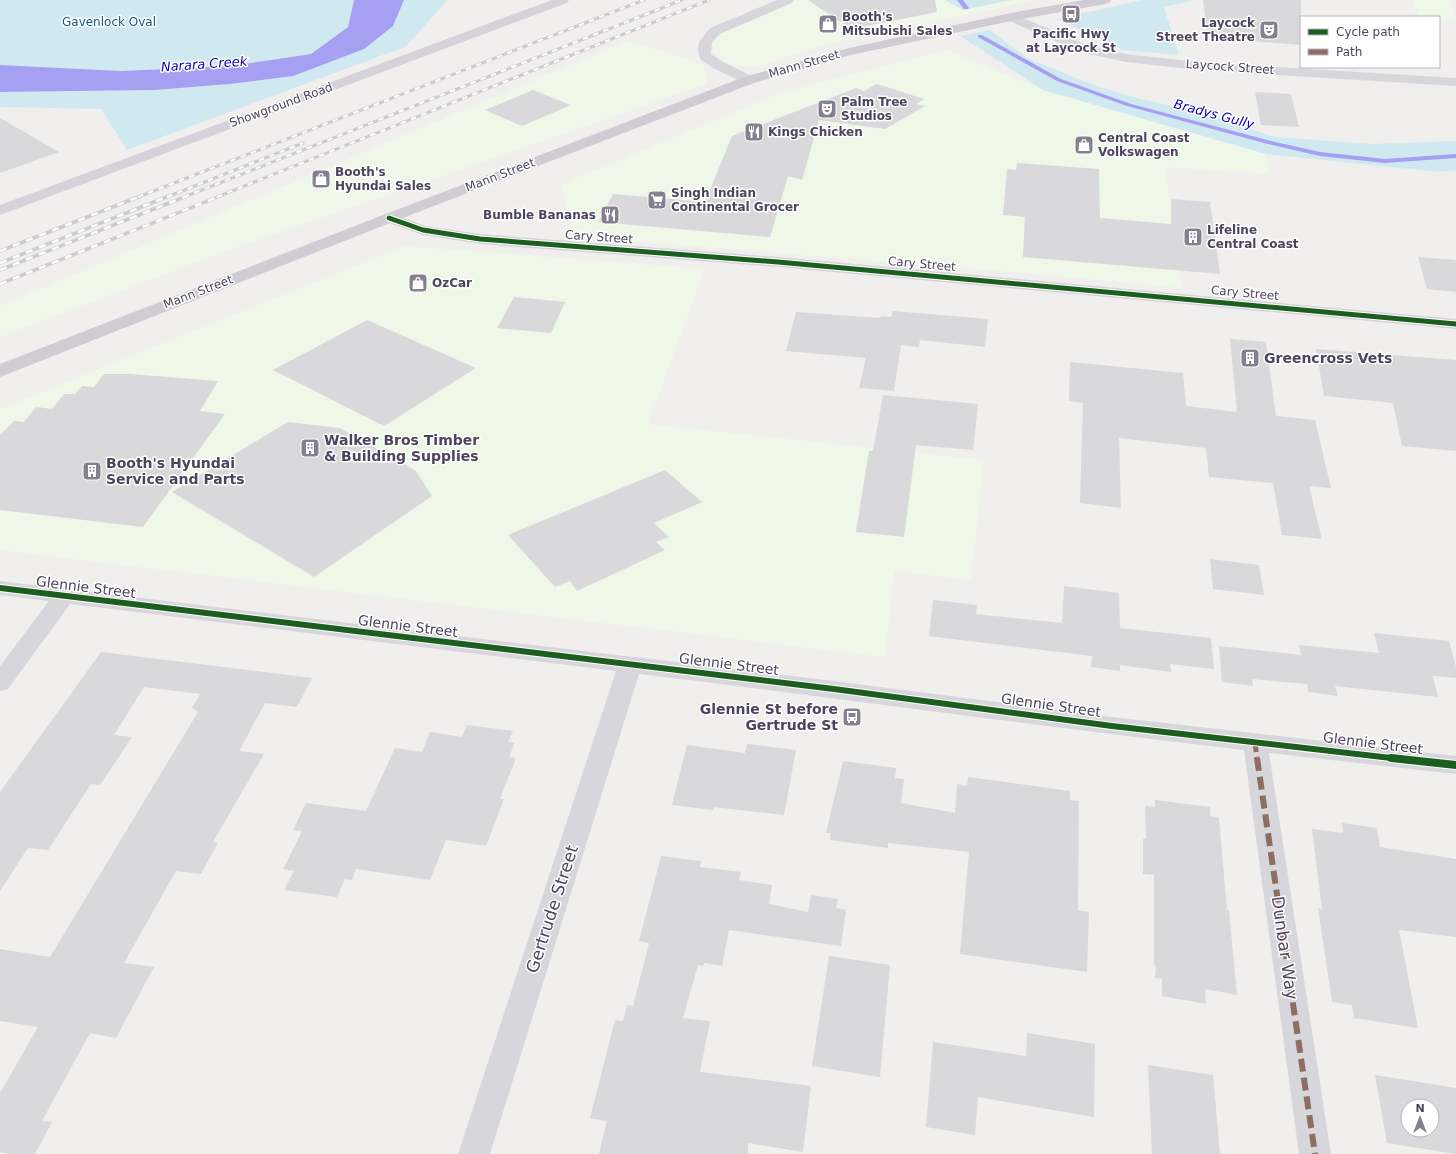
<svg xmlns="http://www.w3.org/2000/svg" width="1456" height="1154" font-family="'DejaVu Sans',sans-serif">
	<rect width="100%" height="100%" fill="#f0efee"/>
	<path fill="#eff7e8" d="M797,0H1035L824,45L760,66L737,67L719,58L713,45L720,32Z
		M1412,0H1450L1456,15V20L1439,19V17H1419Z
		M627,41L675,55L704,65L707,84L226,251L0,337V306Z
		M947,50L1043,90L1266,154L1269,174L1165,167L1182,288L999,271L577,237L560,185L780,93Z
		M405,246L705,269L648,424L984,460L971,580L894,571L885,657L0,550V409Z"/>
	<path fill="#d0e9f1" d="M0,0H354L348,27L311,54L231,66L121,71L0,65Z
		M404,0H448L405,47L127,150L101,109L0,107V92L155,90L230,84L293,76Z
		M945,0H1012L963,10Z
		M1142,0H1195L1164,7L1179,55L1123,50L1057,19Z
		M990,30L1027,58L1088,83L1136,98L1205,113L1274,137L1372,144L1456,141V170L1438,172L1266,154L1043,90L960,36Z"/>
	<path fill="#a6a0f3" d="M354,0H404L393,26L364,49L293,76L230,84L155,90L0,92V65L121,71L231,66L311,54L348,27Z"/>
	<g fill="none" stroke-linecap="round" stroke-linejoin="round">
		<path fill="#a6a0f3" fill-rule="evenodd" d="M957,0H963L969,8L968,9H964Z
			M978,35H982L1061,79L1131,104L1271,141L1320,152L1385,159L1456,154V158L1385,163L1320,156L1268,144L1127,106L1057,81L978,37Z"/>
	</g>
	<path fill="#d9d8da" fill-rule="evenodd" d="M808,0H935L937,12L851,29Z
		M1203,0H1301V45L1239,40L1237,34L1207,32Z
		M877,84L924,99L916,104L925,106L885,129L819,120L802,180L788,176L770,237L598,222L613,194L705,202L732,136L856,88L864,91Z
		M533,90L571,105L522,126L485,110Z
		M1255,92L1291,94L1299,127L1261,125Z
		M0,118L59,152L0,173Z
		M1017,163L1099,169L1100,218L1171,224V199L1210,202L1220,274L1023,257L1025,217L1003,215L1007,169L1016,170Z
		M1418,257L1456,260V292L1427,289Z
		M514,297L565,302L551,333L497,328Z
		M893,311L988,319L985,347L920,340L919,347L901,345L894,391L859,388L866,358L786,351L796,312L880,318L881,316L891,317Z
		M367,320L476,368L384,426L273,370Z
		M1230,339L1266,342L1276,416L1315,420L1331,488L1309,486L1322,539L1282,535L1273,483L1209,477L1206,448L1119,438L1121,508L1080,503L1083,403L1069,401L1070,362L1183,373L1186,406L1237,412Z
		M1316,349L1456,360V451L1402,446L1393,403L1324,396Z
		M104,374H130L218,381L200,411L225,414L143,527L0,510V435L14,421L24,422L36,407L52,409L64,394H75L82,386L94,387Z
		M883,395L978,404L973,450L916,445L904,537L856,532L869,451H873Z
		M288,422L340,428L415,470L432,496L314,577L172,492Z
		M665,470L702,502L654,523L669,537L656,542L665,550L577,591L570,581L555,587L508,535Z
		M1210,559L1259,565L1264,595L1213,589Z
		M1064,586L1119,593L1120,628L1211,638L1214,669L1170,664L1171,672L1120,665V671L1091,667L1092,656L929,636L933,600L977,605L976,614L1062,623Z
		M1374,633L1449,641L1456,667V678L1433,676L1438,697L1335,686L1338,696L1308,692L1307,684L1252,679L1253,686L1222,682L1219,646L1301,655L1299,645L1379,653Z
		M101,652L312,678L297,707L265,703L239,751L264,754L213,842L218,843L201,874L176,871L124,963L154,967L116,1038L90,1033L42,1121L52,1122L35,1154H12L0,1152V1093L38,1027L0,1021V949L50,957L198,712L192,708L200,694L144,687L114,735L132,737L100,785L91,784L48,850L28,848L0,891V792Z
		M467,725L513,731L508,742H515L509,757L516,758L500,799H504L486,846L446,840L430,880L356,869L352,880L345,879L337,897L284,890L294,871L283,869L302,831L293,830L306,803L366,811L395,748L422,752L430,732L462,737Z
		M747,744L796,750L784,815L714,807L713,810L672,805L687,745L745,753Z
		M843,761L896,768L895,778L904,779L901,803L955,813L957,784L967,786L968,777L1070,791V800L1079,801L1078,910L1089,912L1087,972L960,954L969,852L888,843V848L830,840L831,833H826Z
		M1155,800L1210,807V816L1219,818L1227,910H1229L1237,995L1205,989L1206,1004L1162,996V979L1155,978L1156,965H1154V875L1143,874V839H1146L1145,806L1155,807Z
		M1342,823L1377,828L1380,847L1456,859V937L1399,930L1418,1028L1354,1018L1352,1005L1332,1002L1318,908L1322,909L1312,829L1343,833Z
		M661,856L701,861L700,867L741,872L739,880L772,885L769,904L808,912L811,895L838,899L836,908L846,910L841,946L729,930L722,966L704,963L703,966L698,965L683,1018L710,1021L700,1072L811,1086L803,1152L748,1143V1154H599L607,1121L590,1118L615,1020L623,1021L627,1005L633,1006L649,943L639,941Z
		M829,956L890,965L880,1077L812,1066Z
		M1027,1033L1095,1044L1094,1117L978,1097L975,1135L926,1127L933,1042L1026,1056Z
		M1148,1065L1213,1075L1220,1154H1152Z
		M1375,1075L1456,1088V1154L1387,1143ZM1408,1106H1432V1130H1408Z"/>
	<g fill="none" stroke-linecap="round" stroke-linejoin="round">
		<path fill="#d7d6db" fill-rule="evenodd" d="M777,0H794L792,3L720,34L712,42L711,54L723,62L754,77L756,80L754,83L749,84L744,83L713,68L700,59L698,51L699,42L710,28Z
			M1011,13L1089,46L1126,54L1198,62L1456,78V86L1198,70L1126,62L1080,52L1007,20L1005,17L1007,14Z
			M0,581L834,681L1112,717L1456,756V774L1269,753L1331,1154H1299L1244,750C1042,727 841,698 639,674L490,1154H458L616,671L70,604L8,689L0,691V666L49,601L0,595Z"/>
		<path fill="#d5d2d9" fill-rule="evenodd" d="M552,0H569L567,3L0,215V205Z
			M389,213L426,226L480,234L778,257L1456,319V329L778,267L480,244L423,235L383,221L381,218L383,215Z"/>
		<path fill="#d0ccd4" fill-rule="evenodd" d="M1084,0H1111L1109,3L1105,4L1011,21L851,55L754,83L395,221L0,377V364L383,215L744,77L849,48L1011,13Z"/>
		<defs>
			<path id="rail-far1" d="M138,197L644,0
				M167,197L303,143
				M184,197L682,0
				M217,197L709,0"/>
			<path id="rail" d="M0,251L141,196
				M0,263L169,196
				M0,270L187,196
				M0,284L220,196"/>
		</defs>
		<use href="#rail-far1" stroke="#cdcbcf" stroke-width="3"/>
		<use href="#rail" stroke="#cdcbcf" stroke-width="3.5"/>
		<use href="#rail-far1" stroke="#fff" stroke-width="2" stroke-dasharray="5.5" stroke-linecap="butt"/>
		<use href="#rail" stroke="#fff" stroke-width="2.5" stroke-dasharray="7" stroke-linecap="butt"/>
		<path stroke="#8d6e63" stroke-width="5" stroke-dasharray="10 5" stroke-linecap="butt" d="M1255,742L1257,759"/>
		<path stroke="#8d6e63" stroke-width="6" stroke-dasharray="13 6" stroke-linecap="butt" d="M1257,758L1315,1154"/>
		<defs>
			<path id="cycleway-far2" d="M389,218L423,230L480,239L778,262L1456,324"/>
			<path id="cycleway-far1" d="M0,588L834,689L1112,726L1400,759"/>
			<path id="cycleway" d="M1391,758L1456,765"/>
		</defs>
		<use href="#cycleway-far2" stroke="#fff" stroke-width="7"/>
		<use href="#cycleway-far1" stroke="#fff" stroke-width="8"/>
		<use href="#cycleway" stroke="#fff" stroke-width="10"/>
		<use href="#cycleway-far2" stroke="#1b5e20" stroke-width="5"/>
		<use href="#cycleway-far1" stroke="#1b5e20" stroke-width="6"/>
		<use href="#cycleway" stroke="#1b5e20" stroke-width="8"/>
	</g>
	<defs>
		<symbol id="bus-square" viewBox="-11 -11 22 22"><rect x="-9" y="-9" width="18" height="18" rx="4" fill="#858090" stroke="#fff"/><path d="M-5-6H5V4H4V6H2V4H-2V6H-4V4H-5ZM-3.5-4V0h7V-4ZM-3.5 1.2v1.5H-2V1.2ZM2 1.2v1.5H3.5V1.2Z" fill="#fff"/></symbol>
		<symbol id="shop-square" viewBox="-11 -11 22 22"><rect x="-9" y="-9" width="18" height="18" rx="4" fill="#858090" stroke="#fff"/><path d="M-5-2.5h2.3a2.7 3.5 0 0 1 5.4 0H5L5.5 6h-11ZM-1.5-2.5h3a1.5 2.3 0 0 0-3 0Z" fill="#fff"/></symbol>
		<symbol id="theatre-square" viewBox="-11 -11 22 22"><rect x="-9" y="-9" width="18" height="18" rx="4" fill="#858090" stroke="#fff"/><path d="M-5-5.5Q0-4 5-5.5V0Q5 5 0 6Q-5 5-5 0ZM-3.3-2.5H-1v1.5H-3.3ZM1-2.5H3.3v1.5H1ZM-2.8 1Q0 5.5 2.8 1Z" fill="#fff"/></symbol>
		<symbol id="restaurant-square" viewBox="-11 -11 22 22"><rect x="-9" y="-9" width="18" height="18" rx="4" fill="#858090" stroke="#fff"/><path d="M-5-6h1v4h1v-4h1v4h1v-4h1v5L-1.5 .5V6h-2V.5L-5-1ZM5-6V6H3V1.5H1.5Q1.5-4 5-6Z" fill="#fff"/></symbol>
		<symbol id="supermarket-square" viewBox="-11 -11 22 22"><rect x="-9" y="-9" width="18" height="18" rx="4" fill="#858090" stroke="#fff"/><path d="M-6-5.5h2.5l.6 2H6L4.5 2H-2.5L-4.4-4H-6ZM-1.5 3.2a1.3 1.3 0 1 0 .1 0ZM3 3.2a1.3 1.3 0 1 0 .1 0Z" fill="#fff"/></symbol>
		<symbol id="building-square" viewBox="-11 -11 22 22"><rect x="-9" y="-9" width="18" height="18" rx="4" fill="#858090" stroke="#fff"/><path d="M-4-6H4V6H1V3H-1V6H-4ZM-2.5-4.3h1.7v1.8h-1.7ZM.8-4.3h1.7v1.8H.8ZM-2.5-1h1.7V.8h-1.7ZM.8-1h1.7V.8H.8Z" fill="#fff"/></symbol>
	</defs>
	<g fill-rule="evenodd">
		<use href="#bus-square" x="1060" y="3" width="22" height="22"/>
		<use href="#shop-square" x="817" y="13" width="22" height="22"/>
		<use href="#theatre-square" x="1258" y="19" width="22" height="22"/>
		<use href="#theatre-square" x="816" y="98" width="22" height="22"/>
		<use href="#restaurant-square" x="743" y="121" width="22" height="22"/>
		<use href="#shop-square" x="1073" y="134" width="22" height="22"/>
		<use href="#shop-square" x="310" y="168" width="22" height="22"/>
		<use href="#supermarket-square" x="646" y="189" width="22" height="22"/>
		<use href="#restaurant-square" x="599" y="204" width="22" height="22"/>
		<use href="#building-square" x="1182" y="226" width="22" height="22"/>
		<use href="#shop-square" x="407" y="272" width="22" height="22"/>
		<use href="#building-square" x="1239" y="347" width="22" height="22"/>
		<use href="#building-square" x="299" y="437" width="22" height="22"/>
		<use href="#building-square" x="81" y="460" width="22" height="22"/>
		<use href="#bus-square" x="841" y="706" width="22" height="22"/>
	</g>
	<g text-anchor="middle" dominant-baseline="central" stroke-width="3" stroke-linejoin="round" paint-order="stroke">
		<g font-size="12" font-weight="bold" fill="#4c445d" stroke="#fff" text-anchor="start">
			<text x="842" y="17">Booth's<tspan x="842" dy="14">Mitsubishi Sales</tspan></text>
			<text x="1255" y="23" text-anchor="end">Laycock<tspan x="1255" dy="14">Street Theatre</tspan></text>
			<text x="1071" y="34" text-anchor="middle">Pacific Hwy<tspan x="1071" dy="14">at Laycock St</tspan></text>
			<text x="841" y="102">Palm Tree<tspan x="841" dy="14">Studios</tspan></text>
			<text x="768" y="132">Kings Chicken</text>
			<text x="1098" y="138">Central Coast<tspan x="1098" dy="14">Volkswagen</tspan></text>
			<text x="335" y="172">Booth's<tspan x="335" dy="14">Hyundai Sales</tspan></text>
			<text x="671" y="193">Singh Indian<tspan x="671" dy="14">Continental Grocer</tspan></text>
			<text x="596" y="215" text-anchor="end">Bumble Bananas</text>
			<text x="1207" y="230">Lifeline<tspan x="1207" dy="14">Central Coast</tspan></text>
			<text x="432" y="283">OzCar</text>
		</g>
		<g font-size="12" fill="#0d5a86" stroke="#fff">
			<text x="109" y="22">Gavenlock Oval</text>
		</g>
		<g font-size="12" fill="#4c445d" stroke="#fff">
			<text transform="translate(804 64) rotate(-16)">Mann Street</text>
			<text transform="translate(1230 67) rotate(4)">Laycock Street</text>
			<text transform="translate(281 105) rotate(-20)">Showground Road</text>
			<text transform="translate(500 175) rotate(-21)">Mann Street</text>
			<text transform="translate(599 237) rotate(4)">Cary Street</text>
			<text transform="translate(922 264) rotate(5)">Cary Street</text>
			<text transform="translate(198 292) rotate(-21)">Mann Street</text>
			<text transform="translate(1245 293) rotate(5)">Cary Street</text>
		</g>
		<g font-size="13" font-style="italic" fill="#0c00b4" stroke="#fff">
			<text transform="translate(204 64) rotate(-4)">Narara Creek</text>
			<text transform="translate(1214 114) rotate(15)">Bradys Gully</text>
		</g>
		<g font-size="14" font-weight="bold" fill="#4c445d" stroke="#fff" text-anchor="start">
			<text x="1264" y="358">Greencross Vets</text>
			<text x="324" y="440">Walker Bros Timber<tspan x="324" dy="16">&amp; Building Supplies</tspan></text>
			<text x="106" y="463">Booth's Hyundai<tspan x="106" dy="16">Service and Parts</tspan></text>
			<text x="838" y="709" text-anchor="end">Glennie St before<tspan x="838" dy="16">Gertrude St</tspan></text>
		</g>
		<g font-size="14" fill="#4c445d" stroke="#fff">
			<text transform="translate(86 587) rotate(7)">Glennie Street</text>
			<text transform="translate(408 626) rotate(7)">Glennie Street</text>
			<text transform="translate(729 664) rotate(7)">Glennie Street</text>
			<text transform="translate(1051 705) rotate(8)">Glennie Street</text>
			<text transform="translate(1373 743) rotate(7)">Glennie Street</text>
		</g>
		<g font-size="17" fill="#4c445d" stroke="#fff">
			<text transform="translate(552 909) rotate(-72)">Gertrude Street</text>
			<text transform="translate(1285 948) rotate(82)">Dunbar Way</text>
		</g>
	</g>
	<rect x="1300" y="16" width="140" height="52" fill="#ffffff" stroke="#b7b4be"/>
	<rect x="1308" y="29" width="20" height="6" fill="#1b5e20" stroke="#b7b4be"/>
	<text x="1336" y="36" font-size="12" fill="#4c445d">Cycle path</text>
	<rect x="1308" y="49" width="20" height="6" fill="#8d6e63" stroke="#b7b4be"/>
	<text x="1336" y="56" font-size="12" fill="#4c445d">Path</text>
	<g transform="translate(1420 1118)"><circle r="19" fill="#ffffff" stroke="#b7b4be"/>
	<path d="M0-3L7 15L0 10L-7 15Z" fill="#858090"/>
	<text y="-6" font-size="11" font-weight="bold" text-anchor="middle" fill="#4c445d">N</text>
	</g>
</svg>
